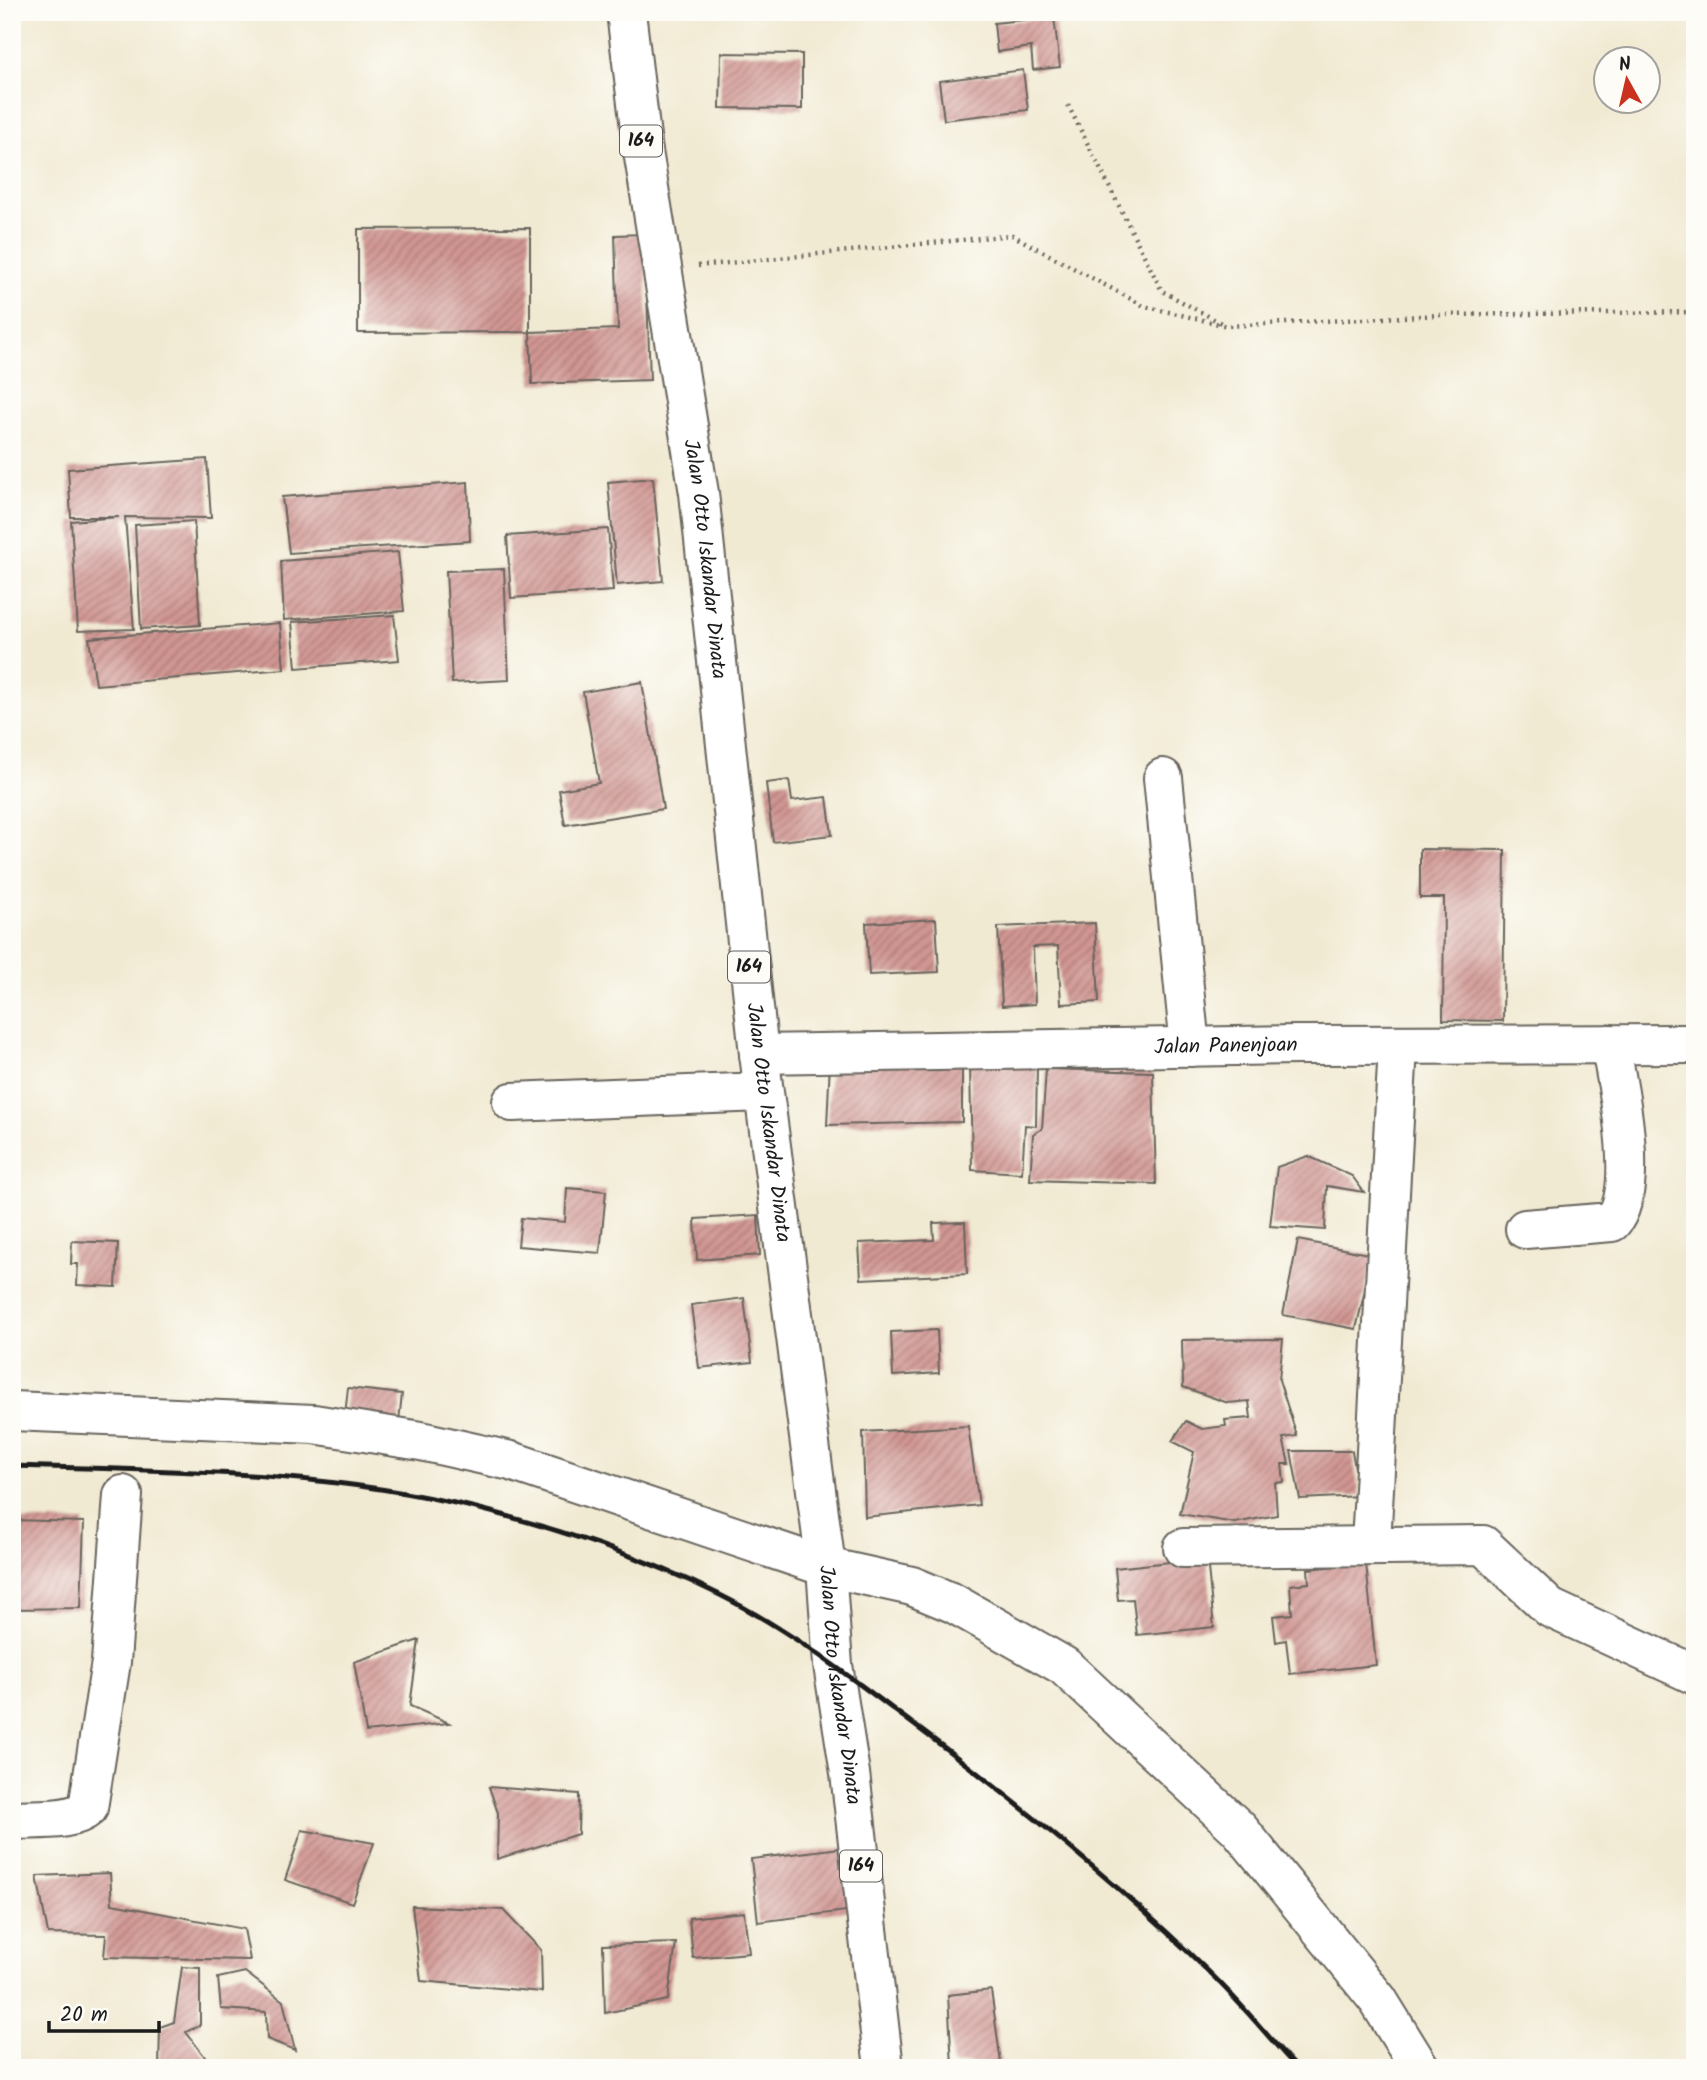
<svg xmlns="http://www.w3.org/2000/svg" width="1707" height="2080" font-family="Kalam,sans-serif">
	<defs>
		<pattern id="building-hatch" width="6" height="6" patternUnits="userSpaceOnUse" patternTransform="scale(1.75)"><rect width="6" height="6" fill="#d19693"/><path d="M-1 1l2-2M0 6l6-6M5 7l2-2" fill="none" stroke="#a97a77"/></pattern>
	</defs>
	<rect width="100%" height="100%" fill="#fdfcf7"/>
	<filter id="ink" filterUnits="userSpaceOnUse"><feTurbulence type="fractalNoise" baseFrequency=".0143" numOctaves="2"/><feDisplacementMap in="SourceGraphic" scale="14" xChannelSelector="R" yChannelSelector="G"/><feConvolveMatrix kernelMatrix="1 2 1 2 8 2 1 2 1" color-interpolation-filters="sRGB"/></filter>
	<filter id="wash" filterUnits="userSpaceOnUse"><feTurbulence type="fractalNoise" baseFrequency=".00686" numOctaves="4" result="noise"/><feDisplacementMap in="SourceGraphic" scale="28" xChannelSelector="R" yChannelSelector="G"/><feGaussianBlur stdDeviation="1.57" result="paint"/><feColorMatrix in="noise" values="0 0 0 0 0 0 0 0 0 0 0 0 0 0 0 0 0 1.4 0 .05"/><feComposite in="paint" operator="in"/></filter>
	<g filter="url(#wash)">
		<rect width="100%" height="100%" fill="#f1ead3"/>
		<g id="blocks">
			<path fill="url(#building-hatch)" d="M1054,17L1060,67L1033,70L1031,47L997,52L994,23Z
				M721,53L802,54V109L720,108Z
				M1023,70L1028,110L944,120L939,81Z
				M530,228V332L358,333V229Z
				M645,234L650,380L532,384L530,332L618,329L615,235Z
				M207,459L211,518L125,517L134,629L78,631L71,521L119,517H71L68,469Z
				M653,478L663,581L617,585L608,482Z
				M468,482L470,541L289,553L282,497Z
				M194,521L200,625L141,629L135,525Z
				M608,529L613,591L511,598L507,536Z
				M398,552L404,611L284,620L281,561Z
				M504,569L509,680L452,683L446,571Z
				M394,615L399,660L296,668L292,622Z
				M280,623L284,669L96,685L89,638Z
				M642,682L663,809L565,825L559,790L599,783L583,692Z
				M789,780L792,801L827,797L832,835L773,842L766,783Z
				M1420,849L1505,850L1503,1021L1443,1020L1444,898H1420Z
				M936,919L939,972L869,975L866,923Z
				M1095,923L1099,1002L1061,1004L1058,946L1033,947L1035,1004L1002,1006L998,927Z
				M830,1062H962V1122L827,1125Z
				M970,1064L1037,1065L1036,1126L1025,1125L1022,1173L972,1170Z
				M1046,1069L1153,1072L1156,1184L1030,1180L1033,1134L1042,1129Z
				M1308,1156L1352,1176L1364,1192L1327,1186L1325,1230L1270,1226L1277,1167Z
				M567,1188L606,1191L600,1253L518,1246L521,1218L565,1222Z
				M758,1215L760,1255L697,1260L695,1219Z
				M965,1222L967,1274L861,1279L859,1243L934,1240L933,1223Z
				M1298,1240L1373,1255L1356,1329L1283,1315Z
				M72,1241L118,1243L116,1287L77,1285L78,1264H71Z
				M744,1298L752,1362L699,1368L691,1305Z
				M937,1330L939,1373L893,1376L891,1332Z
				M1283,1339L1279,1380L1297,1436L1283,1438L1289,1464H1282L1284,1482L1275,1483L1277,1515L1235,1523L1180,1514L1194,1452L1172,1441L1186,1421L1202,1429L1226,1426L1225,1420L1251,1418L1249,1401L1228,1403L1183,1387L1182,1340Z
				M348,1388L402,1394L398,1430L344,1424Z
				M968,1426L979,1505L865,1517L863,1432Z
				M1291,1451H1352L1360,1496L1300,1499Z
				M12,1520L84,1522L81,1608L12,1609Z
				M1207,1558L1214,1627L1137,1635L1133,1599L1118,1600L1115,1568Z
				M1366,1563L1376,1665L1290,1674L1286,1640L1276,1642L1273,1616L1292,1614L1290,1585L1309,1583L1308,1569Z
				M419,1640L410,1706L449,1723L366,1732L354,1662Z
				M489,1787L579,1794L578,1834L497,1859L498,1813Z
				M302,1830L374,1843L352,1903L285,1880Z
				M848,1847L855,1910L758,1922L751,1859Z
				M110,1873L112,1904L244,1929L250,1960L104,1957L106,1935L48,1934L37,1876Z
				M412,1906L503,1910L541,1950L542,1992L421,1981Z
				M744,1912L749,1953L693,1958L689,1918Z
				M676,1943L668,2000L605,2013L603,1945Z
				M182,1967L200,1968V2025L186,2032L205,2057L208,2068H159L160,2027L174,2022Z
				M245,1972L283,2001L295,2050L267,2039L266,2012L221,2009L218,1978Z
				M991,1990L1001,2063L952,2065L948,1995Z"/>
		</g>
	</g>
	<g filter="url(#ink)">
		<use href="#blocks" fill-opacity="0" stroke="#67645c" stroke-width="2"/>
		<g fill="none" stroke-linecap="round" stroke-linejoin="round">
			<defs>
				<g id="minor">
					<path d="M1163,778L1190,1047"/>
					<path id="s1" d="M759,1054L1298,1045L1695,1044"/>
					<path d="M512,1102L763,1092"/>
					<path d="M1525,1229L1612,1222C1641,1190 1618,1085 1610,1044"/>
					<path d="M12,1411L314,1424L421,1441L511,1461L826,1567L912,1586L953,1603L1064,1666L1239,1829L1378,2000L1420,2068"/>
					<path d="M1371,1544L1398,1046"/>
					<path d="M1183,1548L1483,1545L1550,1608L1695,1675"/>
					<path d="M12,1820C34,1818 71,1823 88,1808L111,1662L123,1495"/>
				</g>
				<g id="major">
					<path id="s2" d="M626,12L642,145L699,493L759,1054L826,1567L833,1665L850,1773L884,2068"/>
				</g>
			</defs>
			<use href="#minor" stroke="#67645c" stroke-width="42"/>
			<use href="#major" stroke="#67645c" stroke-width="42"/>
			<path stroke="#67645c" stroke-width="4.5" stroke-dasharray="2 5" stroke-linecap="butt" d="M1068,105L1162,291L1221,323
				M698,266L1012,235L1144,306L1227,326L1441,315L1695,312"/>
			<use href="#minor" stroke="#fff" stroke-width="38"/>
			<use href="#major" stroke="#fff" stroke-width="38"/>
			<path stroke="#1c1c1c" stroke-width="5" d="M12,1466C167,1471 325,1470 476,1508C556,1528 646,1558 720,1595C786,1628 846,1674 905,1718C1011,1797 1117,1882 1212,1975C1242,2004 1268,2037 1297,2068"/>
		</g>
	</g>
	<g text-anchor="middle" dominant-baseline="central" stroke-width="7" stroke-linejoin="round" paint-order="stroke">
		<g fill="#fdfcf7" stroke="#605f5e" stroke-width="2">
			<rect x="620" y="125.5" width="42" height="31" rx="5"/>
			<rect x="728" y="951.5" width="42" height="31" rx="5"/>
			<rect x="840" y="1850.5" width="42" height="31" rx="5"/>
		</g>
		<g font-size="19" font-weight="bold" fill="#1c1c1c">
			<text x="641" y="141">164</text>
			<text x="749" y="967">164</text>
			<text x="861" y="1866">164</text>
		</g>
		<g font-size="21" fill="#1c1c1c" stroke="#fdfcf7">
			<text stroke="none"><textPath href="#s2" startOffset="553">Jalan Otto Iskandar Dinata</textPath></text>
			<text stroke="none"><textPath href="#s1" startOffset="467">Jalan Panenjoan</textPath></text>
			<text stroke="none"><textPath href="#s2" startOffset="1120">Jalan Otto Iskandar Dinata</textPath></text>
			<text stroke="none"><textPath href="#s2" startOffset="1687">Jalan Otto Iskandar Dinata</textPath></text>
		</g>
	</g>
	<rect width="1707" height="2080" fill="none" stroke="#fdfcf7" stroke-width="42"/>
	<g transform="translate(1627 80) rotate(352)"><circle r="33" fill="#fdfcf7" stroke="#a3a29f" stroke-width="2"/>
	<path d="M0-5L12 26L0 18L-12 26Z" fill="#c8321e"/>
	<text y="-10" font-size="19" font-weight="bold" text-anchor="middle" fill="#1c1c1c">N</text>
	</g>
	<path d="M49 2021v10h110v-10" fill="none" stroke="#1c1c1c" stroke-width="3.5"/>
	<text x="60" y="2021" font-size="21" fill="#1c1c1c" stroke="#fdfcf7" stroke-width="5" paint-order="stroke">20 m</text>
</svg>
